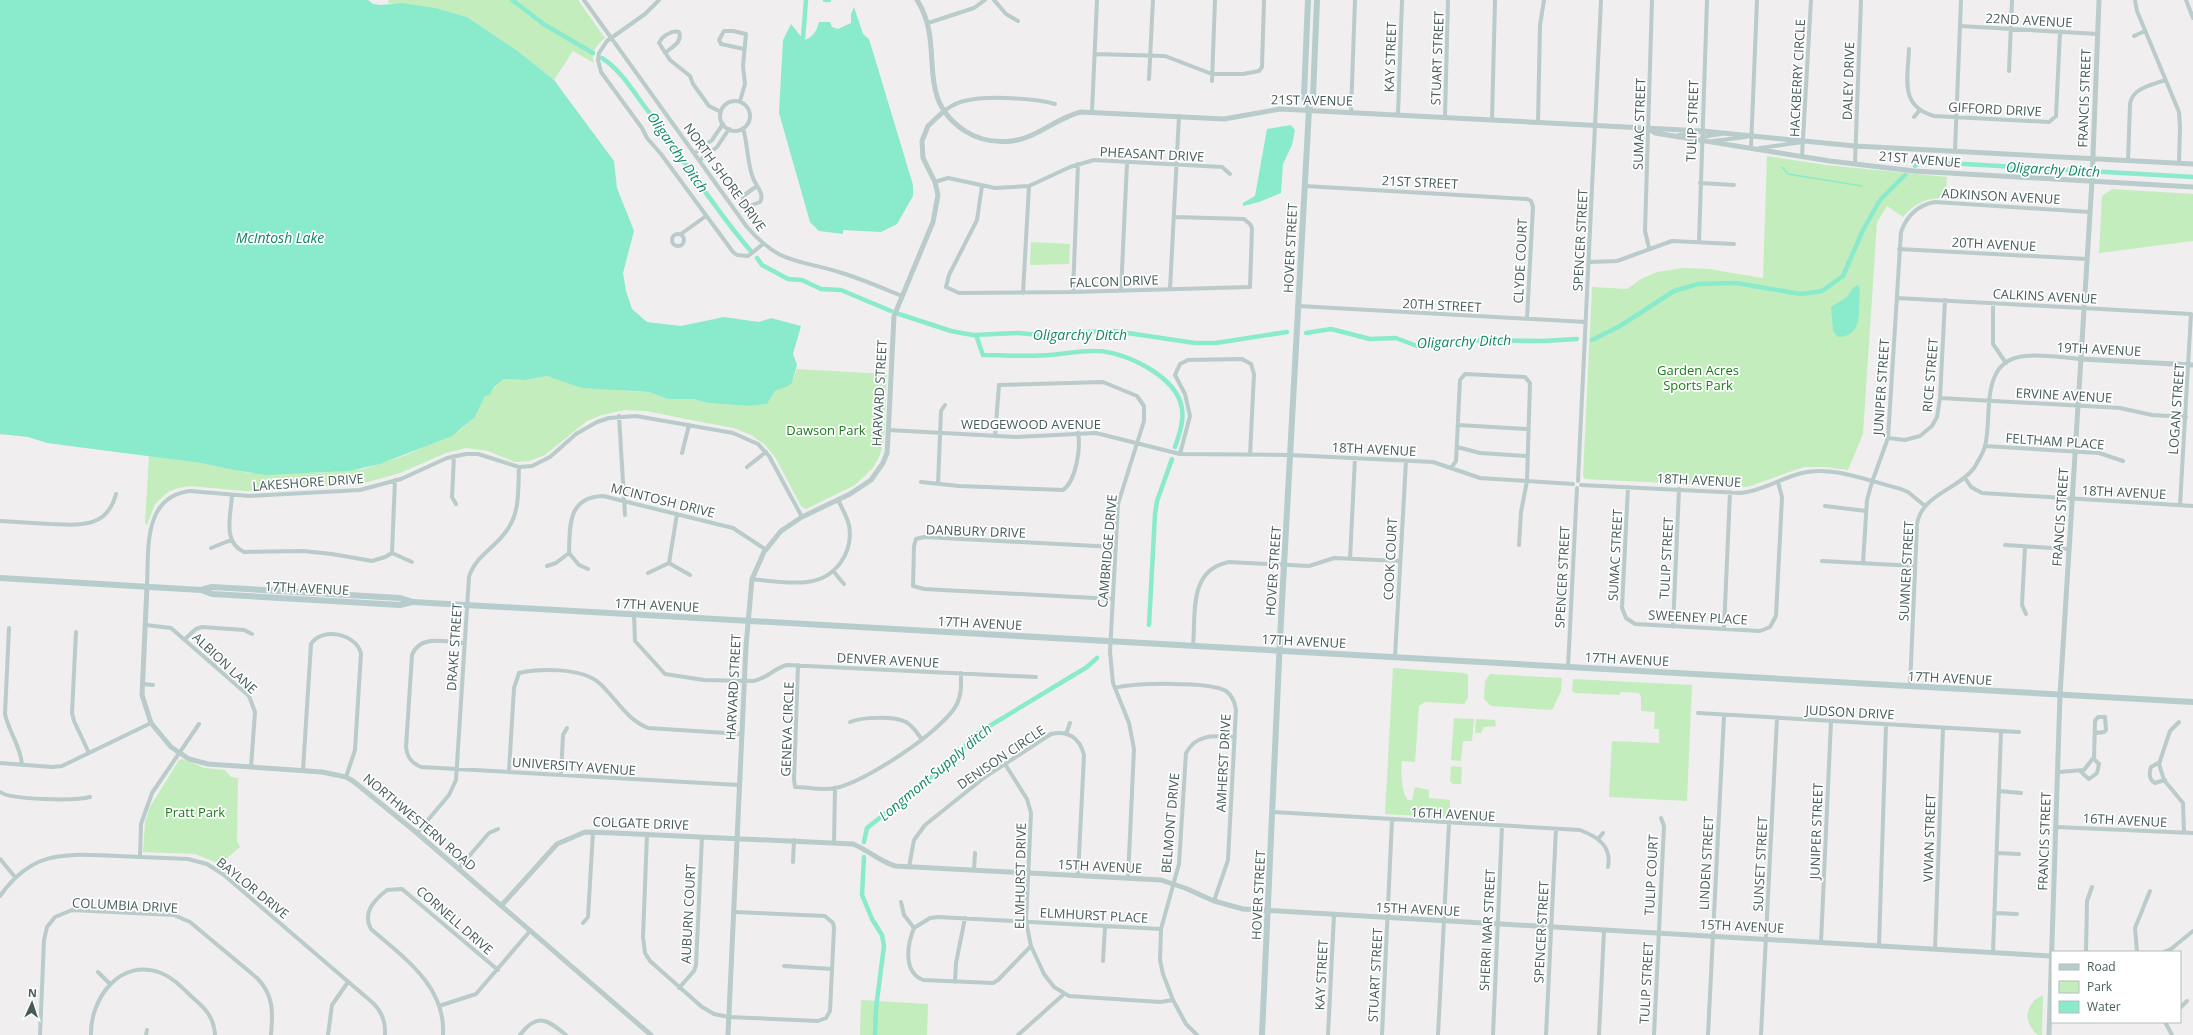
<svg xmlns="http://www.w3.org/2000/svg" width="2193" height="1035" font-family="'Open Sans',sans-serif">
	<rect width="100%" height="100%" fill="#f0eeef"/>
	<path fill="#c3edbc" d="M389,0H578L605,38C597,44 590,53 594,63L573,51L554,80L519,52L467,17L436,8L388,3Z
		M1767,156L1826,165L1947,177L1946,198C1928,197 1914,203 1903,217L1887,206L1877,222L1863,434L1848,470L1826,467H1804L1747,487L1585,479L1583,476L1592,287L1627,289L1641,279L1657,272L1683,268L1709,269L1763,278Z
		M2112,189L2193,194V241L2099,253L2102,196Z
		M1031,242L1070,244L1069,264L1030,265Z
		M797,369L887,374L884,439L880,455L873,468L855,485L806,509L801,506L775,457L764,444L751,435L734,428L701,422L646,411L624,410L602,415L587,421L545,455L529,461L515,462L488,451L466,448L446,453L400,473L357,485L245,491L190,486L178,488L168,492L155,504L147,525L145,523L149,456L201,463L249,473H318L364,469L406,455L459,431L475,417L485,396L504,379L525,380L547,376L625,391L649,392L668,399H693L708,403L750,406L767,404L775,391L792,383Z
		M1393,668L1465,673L1468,675V698L1464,704L1425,702L1419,706L1415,762L1402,761C1401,772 1401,792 1408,800H1412L1415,787L1429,790V798L1450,800V808L1453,810L1485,815L1486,820L1385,814Z
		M1490,674L1562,678L1561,691L1552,710L1491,706L1484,699L1485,681Z
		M1573,679L1692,685L1687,801L1609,797L1612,741L1659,743V729H1654L1655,712L1641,711V697L1639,693L1620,692V695L1575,693L1572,691Z
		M1454,718L1474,719L1472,741H1463L1461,761L1451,760Z
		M1476,719L1495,720L1496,726L1484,727L1481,733H1475Z
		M182,759L205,768L225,770L231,777L238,778L237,841L240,847L220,864L195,854L143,852L145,822L150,807L179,760Z
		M1451,766L1462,767L1461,784H1453L1450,781Z
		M2043,995L2042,1035H2038C2022,1022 2025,1003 2043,995Z
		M861,1000L928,1004L927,1035H860Z"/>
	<path fill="#8aeacc" d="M0,0H368L373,4L381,5L401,3L436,8L467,17L519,52L554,80L614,161L617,188L634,231L623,273L626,291L632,309L647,322L681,326L724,317L759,322L771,318L801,326L793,354L797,365L792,383L788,386L775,391L767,404L750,406L708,403L693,399H668L649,392L582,388L547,376L525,380L504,379L494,387L489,395L485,396L475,417L452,436L380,464L349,471L266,475L234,470L201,463L47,443L28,437L0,434Z
		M854,7L863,34L869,39L913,185V196L897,224L881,232L843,230V234L819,231L810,222L779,113L783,40L791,24L804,40C813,38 817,30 819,22H830L832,27L838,29L851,23V14Z
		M1291,125L1295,130L1292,145L1283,164L1281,193L1259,202L1243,206V203L1255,196L1267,129Z
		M1858,285L1860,289C1857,307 1866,336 1838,337L1833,331L1831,307L1847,297L1854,287Z"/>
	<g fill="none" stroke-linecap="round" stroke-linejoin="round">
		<path stroke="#8aeacc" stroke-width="1.5" d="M1782,167L1788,174L1862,186"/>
		<path stroke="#8aeacc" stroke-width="4.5" d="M512,0L545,25L593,53
			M825,0H829
			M803,38L806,0
			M602,58C619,69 630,86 642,103C679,151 710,204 750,250
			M1915,166L1921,162H1930L2193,177
			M757,258L762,265L788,279L802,280L821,289L841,290L891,311
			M899,314L951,331L973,335L1018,333L1050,336L1062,333L1114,331L1195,343H1216L1287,332
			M1306,333L1331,329L1370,339L1396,338L1417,346L1451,340L1543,341L1577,339
			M976,335L983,355C1005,355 1028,357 1050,355C1065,354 1081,350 1096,351C1125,351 1178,377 1182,409C1184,422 1179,435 1175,447
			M1592,340L1620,326L1674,291L1698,284L1736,283L1801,294L1822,291L1843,276L1863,230L1880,200L1905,175
			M1149,625L1155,514L1157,501L1172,459
			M864,842L867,828L948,764L978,733L1087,667L1097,658
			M864,857L862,895L872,919L882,935L884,946L876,1008L875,1035"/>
		<path stroke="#b9cbca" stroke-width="4" d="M584,0L747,227C780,265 798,259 842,273C862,279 882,288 902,296
			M659,0L645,14L607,41L599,53L598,60L601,72L642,128L647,138L661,154L733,252L737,255L748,256L763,244
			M994,0L1006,14L1018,21
			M2135,0L2137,11L2179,112L2180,127L2179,163
			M2186,0L2193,18
			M928,23L974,8L985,0
			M1960,26L2098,34
			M2134,36L2145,31
			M1909,49C1908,78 1899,106 1934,116L2049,122L2056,116L2060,32
			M665,53C672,47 683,42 679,32C672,30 662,36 659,43L670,60L690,76L693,84L709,106L721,112
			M1095,54L1165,56L1212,74H1243L1259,71L1262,67L1264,0
			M2009,71L2012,0
			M1149,79L1153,0
			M1212,81L1215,0
			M740,101L745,84L743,66L746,34L733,31H724L719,40L721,44L744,49
			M720 116a15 15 0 1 1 30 0a15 15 0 1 1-30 0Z
			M944,111C952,105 960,101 969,100C989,96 1036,98 1055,104
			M1092,112L1097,0
			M1351,112L1355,0
			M1398,115L1402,0
			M1445,117L1448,0
			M1914,117L1919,111
			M1492,120L1495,0
			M1538,123L1540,25L1544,0
			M743,128C748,145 747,163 753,178C756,186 765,194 760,202L747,207L743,204V196L757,186
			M1679,135L1699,132
			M1702,137L1721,134
			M1713,141L1746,137
			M1751,148L1757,0
			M1760,148L1803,142
			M1955,151L1961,0
			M695,153L712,140L723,124
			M1802,156L1811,0
			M700,160L717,147L729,129
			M2128,161L2130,104C2132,88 2152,85 2165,80
			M1855,163L1861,0
			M935,182L948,178L995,188L1029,186L1070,167L1094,160L1222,167L1230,174
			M1700,183L1734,185
			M982,186L977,220L949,275L946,287L959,293L1073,292L1250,287L1252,228L1250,224L1244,219L1174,217
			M1305,186L1527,199L1531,201L1533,207L1527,319
			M681,234L706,216
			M672 240a6 6 0 1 1 12 0a6 6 0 1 1-12 0Z
			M1699,242L1707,0
			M1649,248L1645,231L1652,0
			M1899,249L2087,259
			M1589,262L1617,261L1672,241L1734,244
			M1170,289L1179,116
			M1121,291L1127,163
			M1073,292L1078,164
			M1023,293L1029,186
			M1897,298L2191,314L2180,505
			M1993,303V344L2006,363
			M1298,306L1585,322
			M1940,398L2120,408L2152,415L2186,417
			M619,416L625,515
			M1458,425L1528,429
			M888,430L1016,437L1096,433L1180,454L1290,455L1433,462L1480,478L1573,484
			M995,436L999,385L1103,382L1137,396L1144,406V421L1118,504L1110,652L1113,683L1129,723L1134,749L1128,878
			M1888,438L1905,440L1920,436L1932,426L1937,417L1940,398L1945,300
			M1985,446L2099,453L2123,461
			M1457,447L1480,453L1527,456
			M682,453L689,425
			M1180,454L1190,416L1185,394L1175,375L1180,364L1188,360L1242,359L1251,364L1254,374L1250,455
			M454,456L452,497L456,504
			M747,467L766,452
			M1451,468L1456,461L1460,380L1465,374L1525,377L1530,383L1527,481L1521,512L1519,545
			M1965,478L1971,487L1982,493L2193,506
			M1578,481L1601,0
			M921,482L959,486L1063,490C1076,481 1081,448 1078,433
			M938,484L941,411L945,405
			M1581,485L1741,493C1763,491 1781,478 1802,473C1833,465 1871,482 1901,489L1908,492L1925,506
			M1628,487L1622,608L1626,618L1635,624L1760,631L1770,627L1776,616L1782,497L1778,482
			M232,495C231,515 222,542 244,552L303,551L332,554L372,561L385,557L392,553L412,562
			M1825,506L1866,511
			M0,521C17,522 33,523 50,524C79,525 107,529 116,494
			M2005,545L2069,549
			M2025,546L2022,605L2026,614
			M211,548L231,540
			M392,553L395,480
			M569,553L579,565L588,569
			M1350,559L1355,458
			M1822,561L1915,566
			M669,563L690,575
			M1863,563L1867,500L1872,482L1888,438L1901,232C1907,215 1918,205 1935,202L2090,212
			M547,566L556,563L569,553C570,527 567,497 603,496L733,528L765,549
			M834,572L844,584
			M648,573L669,563L677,514
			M752,579C770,581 789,584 807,582C835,579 854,553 849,525C847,517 842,508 838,500
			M147,586C149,550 142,497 190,491L249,496L360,490L401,479L447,458L466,454H478L519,467L532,466L550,457L576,434L597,422L609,418L636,416L733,433L758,444L769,456L802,517
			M1113,599L924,589L913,586L914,546L916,539L924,537L1115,547
			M634,615L635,641L665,674L704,680L753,681C767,679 774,668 787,665L1036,677
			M146,625L171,628L249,696L255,712L251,767
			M1673,627L1679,489
			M9,628L5,714C9,733 21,746 22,765
			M1724,629L1730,492
			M76,632L72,713L74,721L89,753
			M185,639L196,629L202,627L244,630L252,634
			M464,643C446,642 420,634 412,655L406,747C407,757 411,763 421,767L739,785
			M1193,646C1196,613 1188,570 1229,562L1309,566L1334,558L1400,561
			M1395,657L1406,461
			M798,665L794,779L795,787C808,787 822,791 835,788C864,783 944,730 957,704C962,694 961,684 961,673
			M1568,667L1577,488
			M142,684L153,685
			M1910,686L1917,524C1922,494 1958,490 1974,468C1978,461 1983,454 1985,446C1993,416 1978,359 2026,356C2044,354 2063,358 2081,359
			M1115,688C1135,683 1210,681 1226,691C1233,696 1235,703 1236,710L1228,860L1214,901
			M1698,713L2019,732
			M850,722C862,717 894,716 906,722C913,726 917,733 921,738
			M2179,722L2170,731L2159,764L2164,780L2183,803L2184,833
			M1066,734L1070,723
			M2160,762L2151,767C2149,773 2149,780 2155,783L2165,780
			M0,763L52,767L62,766L151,723
			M1005,764L1027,799L1031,813L1026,921L1031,946L1044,974L1054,987L1069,996L1160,1002L1173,1000
			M303,770L311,644C322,627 355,633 361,653L355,750L346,777
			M509,771L514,688L519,673C539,668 581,668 598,682C615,696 625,719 648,728L742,734
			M2058,772L2084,770L2094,757L2095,721L2098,717H2105L2106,730L2104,732L2096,733
			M2081,772L2089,779L2097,773L2099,764L2094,759
			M561,775L563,735L567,728
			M1999,791L2021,793
			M0,792C11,800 76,801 90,797
			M1273,812L1580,830C1598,837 1612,846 1608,867
			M2056,827L2193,833
			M417,833L449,795L456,780L469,577C475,555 498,547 509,527C520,510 518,487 519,467
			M647,834L643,937L645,953L650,961L702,1007L714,1014L729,1017L818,1021L826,1018L830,1011L834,928L833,923L825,916L734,912
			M1598,839L1603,833
			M834,843L835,788
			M1997,853L2019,854
			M140,857L141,824L152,793L199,724
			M0,859L15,877
			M793,862L794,840
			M909,867L914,840L925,825L985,777L1051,734C1068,730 1080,738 1084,755L1078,876
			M458,869L489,833L498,829
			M974,870L975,853
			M0,896C33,849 66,854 117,856C141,857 165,858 188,859L207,864L224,875L373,1003C382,1012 386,1022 385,1035
			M901,902L904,915L914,928
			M1995,913L2017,914
			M583,923L588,917L593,832
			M1821,942L1831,721
			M1031,946L998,980L993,983L923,980C903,972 907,945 914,928L930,918L938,917L1161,929
			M1879,946L1886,725
			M1935,949L1943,728
			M2086,952L2087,901L2092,887
			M2137,952L2135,928L2150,891
			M2164,952L2171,949L2193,931
			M1993,953L2001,731
			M1103,961L1105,926
			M784,966L832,969
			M98,972L110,984
			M955,982L956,963L965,918
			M679,988L694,971L696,965L702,837
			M439,1006L476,994L530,931
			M2180,1008L2187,1001
			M2165,1022L2172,1035
			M40,1035L44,940L47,927L55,917L72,910L174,915L190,922L257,978C274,995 273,1013 271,1035
			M91,1035C90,999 120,957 161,973C173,978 183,988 192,997C205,1008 214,1017 215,1035
			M146,1035L147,1030
			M328,1035L332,1005L348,982
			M443,1035C446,986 404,958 371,929C362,913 374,900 387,890L402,889L498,970
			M520,1035C537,1012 548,1020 566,1035
			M1018,1035L1064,994
			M1197,1035L1186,1024L1173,1000L1163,974L1160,960L1161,929L1179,864L1186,753C1197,733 1215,736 1235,737
			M1328,1035L1334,915
			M1382,1035L1392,820
			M1438,1035L1449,823
			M1493,1035L1502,826
			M1546,1035L1556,829
			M1599,1035L1604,930
			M1654,1035L1664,826L1661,818
			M1708,1035L1724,715
			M1761,1035L1777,718"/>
		<path stroke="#b9cbca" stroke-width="5" d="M917,0C947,47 912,96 965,131C979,140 995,143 1012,141C1037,138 1056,118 1081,112L1224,119L1280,109L1702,131L1855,146L2193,164
			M1649,129L1655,133L1830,161L1914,171L2193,187
			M2081,359L2193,365
			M147,586L142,695L151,723L171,747L189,759L208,764L322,772L346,777L353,781L417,833L651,1035
			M501,906L557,844L585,832L614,833L853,844C868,850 879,861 895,866L1161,880L1185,888L1214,901L1243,909L2051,956
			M728,1035L746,646L752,579L764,552L781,531L802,517L850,494L871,480L883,463L887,453L888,437L894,316L933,222L938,195L935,182L923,158L922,141L928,126L944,111
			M2049,1035L2060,695L2092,181L2099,0"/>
		<path stroke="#b7cccc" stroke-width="6" d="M1308,0L1304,97L1309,109
			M0,578L201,590L212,587L400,598L413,602L2193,702
			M201,590L212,594L400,605L412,602
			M1262,1035L1280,639L1309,109L1313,96L1317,0"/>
	</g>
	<g text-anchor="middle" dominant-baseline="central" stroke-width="3.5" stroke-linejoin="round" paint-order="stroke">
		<g font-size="13" fill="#465b5a" stroke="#fff">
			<text transform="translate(2029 20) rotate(3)">22ND AVENUE</text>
			<text transform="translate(1390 57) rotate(-88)">KAY STREET</text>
			<text transform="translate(1437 58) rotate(-88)">STUART STREET</text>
			<text transform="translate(1797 78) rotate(-87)">HACKBERRY CIRCLE</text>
			<text transform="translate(1848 81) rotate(-88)">DALEY DRIVE</text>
			<text transform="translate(2084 98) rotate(-88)">FRANCIS STREET</text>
			<text transform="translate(1312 100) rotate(1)">21ST AVENUE</text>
			<text transform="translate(1995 109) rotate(3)">GIFFORD DRIVE</text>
			<text transform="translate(1692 121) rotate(-88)">TULIP STREET</text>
			<text transform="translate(1639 124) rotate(-88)">SUMAC STREET</text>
			<text transform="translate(1152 154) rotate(3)">PHEASANT DRIVE</text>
			<text transform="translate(1920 159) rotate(5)">21ST AVENUE</text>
			<text transform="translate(725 177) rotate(54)">NORTH SHORE DRIVE</text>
			<text transform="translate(1420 182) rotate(3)">21ST STREET</text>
			<text transform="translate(2001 196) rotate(3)">ADKINSON AVENUE</text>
			<text transform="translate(1580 240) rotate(-87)">SPENCER STREET</text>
			<text transform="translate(1994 244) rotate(3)">20TH AVENUE</text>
			<text transform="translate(1290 248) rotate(-87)">HOVER STREET</text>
			<text transform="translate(1520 261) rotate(-87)">CLYDE COURT</text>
			<text transform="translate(1114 281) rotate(-2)">FALCON DRIVE</text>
			<text transform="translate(2045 296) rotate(3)">CALKINS AVENUE</text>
			<text transform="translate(1442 305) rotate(3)">20TH STREET</text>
			<text transform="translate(2099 349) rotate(3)">19TH AVENUE</text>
			<text transform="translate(1930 375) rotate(-85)">RICE STREET</text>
			<text transform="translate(1881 387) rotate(-86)">JUNIPER STREET</text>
			<text transform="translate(879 393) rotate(-87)">HARVARD STREET</text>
			<text transform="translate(2064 395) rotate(3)">ERVINE AVENUE</text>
			<text transform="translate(2176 409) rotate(-86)">LOGAN STREET</text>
			<text x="1031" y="424">WEDGEWOOD AVENUE</text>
			<text transform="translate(2055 441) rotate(4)">FELTHAM PLACE</text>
			<text transform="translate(1374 449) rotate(3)">18TH AVENUE</text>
			<text transform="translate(1699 480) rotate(3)">18TH AVENUE</text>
			<text transform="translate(308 482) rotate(-4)">LAKESHORE DRIVE</text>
			<text transform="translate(2124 492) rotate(3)">18TH AVENUE</text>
			<text transform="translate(663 500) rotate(14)">MCINTOSH DRIVE</text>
			<text transform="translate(2060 517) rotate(-86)">FRANCIS STREET</text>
			<text transform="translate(976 531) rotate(2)">DANBURY DRIVE</text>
			<text transform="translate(1107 551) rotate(-85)">CAMBRIDGE DRIVE</text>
			<text transform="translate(1615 555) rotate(-87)">SUMAC STREET</text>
			<text transform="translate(1666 558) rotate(-87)">TULIP STREET</text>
			<text transform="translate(1390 559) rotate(-87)">COOK COURT</text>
			<text transform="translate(1273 571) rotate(-86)">HOVER STREET</text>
			<text transform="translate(1906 571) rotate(-87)">SUMNER STREET</text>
			<text transform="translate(1562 577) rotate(-87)">SPENCER STREET</text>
			<text transform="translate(307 588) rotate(3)">17TH AVENUE</text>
			<text transform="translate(657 605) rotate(3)">17TH AVENUE</text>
			<text transform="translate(1698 617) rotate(3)">SWEENEY PLACE</text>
			<text transform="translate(980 623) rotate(3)">17TH AVENUE</text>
			<text transform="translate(1304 641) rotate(3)">17TH AVENUE</text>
			<text transform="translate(454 647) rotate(-86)">DRAKE STREET</text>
			<text transform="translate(1627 659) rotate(3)">17TH AVENUE</text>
			<text transform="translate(888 660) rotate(3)">DENVER AVENUE</text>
			<text transform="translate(225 663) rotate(43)">ALBION LANE</text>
			<text transform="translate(1950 678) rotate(3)">17TH AVENUE</text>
			<text transform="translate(733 687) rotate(-87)">HARVARD STREET</text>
			<text transform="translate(1850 712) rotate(3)">JUDSON DRIVE</text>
			<text transform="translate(787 729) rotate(-88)">GENEVA CIRCLE</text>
			<text transform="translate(1001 757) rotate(-34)">DENISON CIRCLE</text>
			<text transform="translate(1223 763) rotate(-87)">AMHERST DRIVE</text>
			<text transform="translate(574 766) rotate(4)">UNIVERSITY AVENUE</text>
			<text transform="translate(1453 814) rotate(3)">16TH AVENUE</text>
			<text transform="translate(2125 820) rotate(3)">16TH AVENUE</text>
			<text transform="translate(420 822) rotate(40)">NORTHWESTERN ROAD</text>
			<text transform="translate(641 823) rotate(2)">COLGATE DRIVE</text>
			<text transform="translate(1170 823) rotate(-85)">BELMONT DRIVE</text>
			<text transform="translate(1816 831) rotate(-88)">JUNIPER STREET</text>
			<text transform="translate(1929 838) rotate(-88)">VIVIAN STREET</text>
			<text transform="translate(2044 841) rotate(-88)">FRANCIS STREET</text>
			<text transform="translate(1706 863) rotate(-87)">LINDEN STREET</text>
			<text transform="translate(1760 864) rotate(-87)">SUNSET STREET</text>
			<text transform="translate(1100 866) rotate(3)">15TH AVENUE</text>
			<text transform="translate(1651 875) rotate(-87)">TULIP COURT</text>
			<text transform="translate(1020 876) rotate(-89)">ELMHURST DRIVE</text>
			<text transform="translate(253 888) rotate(39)">BAYLOR DRIVE</text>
			<text transform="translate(1258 895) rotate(-87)">HOVER STREET</text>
			<text transform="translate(125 905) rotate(3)">COLUMBIA DRIVE</text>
			<text transform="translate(1418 909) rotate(3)">15TH AVENUE</text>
			<text transform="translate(688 914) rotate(-87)">AUBURN COURT</text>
			<text transform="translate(1094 915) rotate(3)">ELMHURST PLACE</text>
			<text transform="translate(455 920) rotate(41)">CORNELL DRIVE</text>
			<text transform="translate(1742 926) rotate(3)">15TH AVENUE</text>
			<text transform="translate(1487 930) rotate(-87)">SHERRI MAR STREET</text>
			<text transform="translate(1541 932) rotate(-87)">SPENCER STREET</text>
			<text transform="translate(1321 975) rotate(-87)">KAY STREET</text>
			<text transform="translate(1375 975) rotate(-87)">STUART STREET</text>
			<text transform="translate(1646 983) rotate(-87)">TULIP STREET</text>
		</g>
		<g font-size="13" fill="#1a7a19" stroke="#fff">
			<text x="1698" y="370">Garden Acres<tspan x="1698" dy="15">Sports Park</tspan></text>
			<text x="826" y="430">Dawson Park</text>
			<text x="195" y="812">Pratt Park</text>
		</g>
		<g font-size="14" font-style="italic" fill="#0f8763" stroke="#fff">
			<text transform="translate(678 152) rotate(55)">Oligarchy Ditch</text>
			<text transform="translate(2053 169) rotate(3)">Oligarchy Ditch</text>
			<text x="280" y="237">McIntosh Lake</text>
			<text x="1080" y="334">Oligarchy Ditch</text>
			<text transform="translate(1464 341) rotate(-2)">Oligarchy Ditch</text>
			<text transform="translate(935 772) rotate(-40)">Longmont Supply ditch</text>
		</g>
	</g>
	<rect x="2051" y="951" width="130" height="72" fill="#ffffff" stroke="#b5bdbd"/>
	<rect x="2059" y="964" width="20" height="6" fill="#b7cccc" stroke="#b5bdbd"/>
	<text x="2087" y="971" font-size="12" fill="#465b5a">Road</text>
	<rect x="2059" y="981" width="20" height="12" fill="#c3edbc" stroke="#b5bdbd"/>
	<text x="2087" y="991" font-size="12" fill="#465b5a">Park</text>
	<rect x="2059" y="1001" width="20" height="12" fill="#8aeacc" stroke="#b5bdbd"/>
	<text x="2087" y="1011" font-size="12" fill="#465b5a">Water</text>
	<g transform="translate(32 1003) rotate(3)" stroke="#ffffff" stroke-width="3" paint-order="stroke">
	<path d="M0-3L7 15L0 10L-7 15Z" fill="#465b5a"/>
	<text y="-6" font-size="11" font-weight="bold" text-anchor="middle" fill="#465b5a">N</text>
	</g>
</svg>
